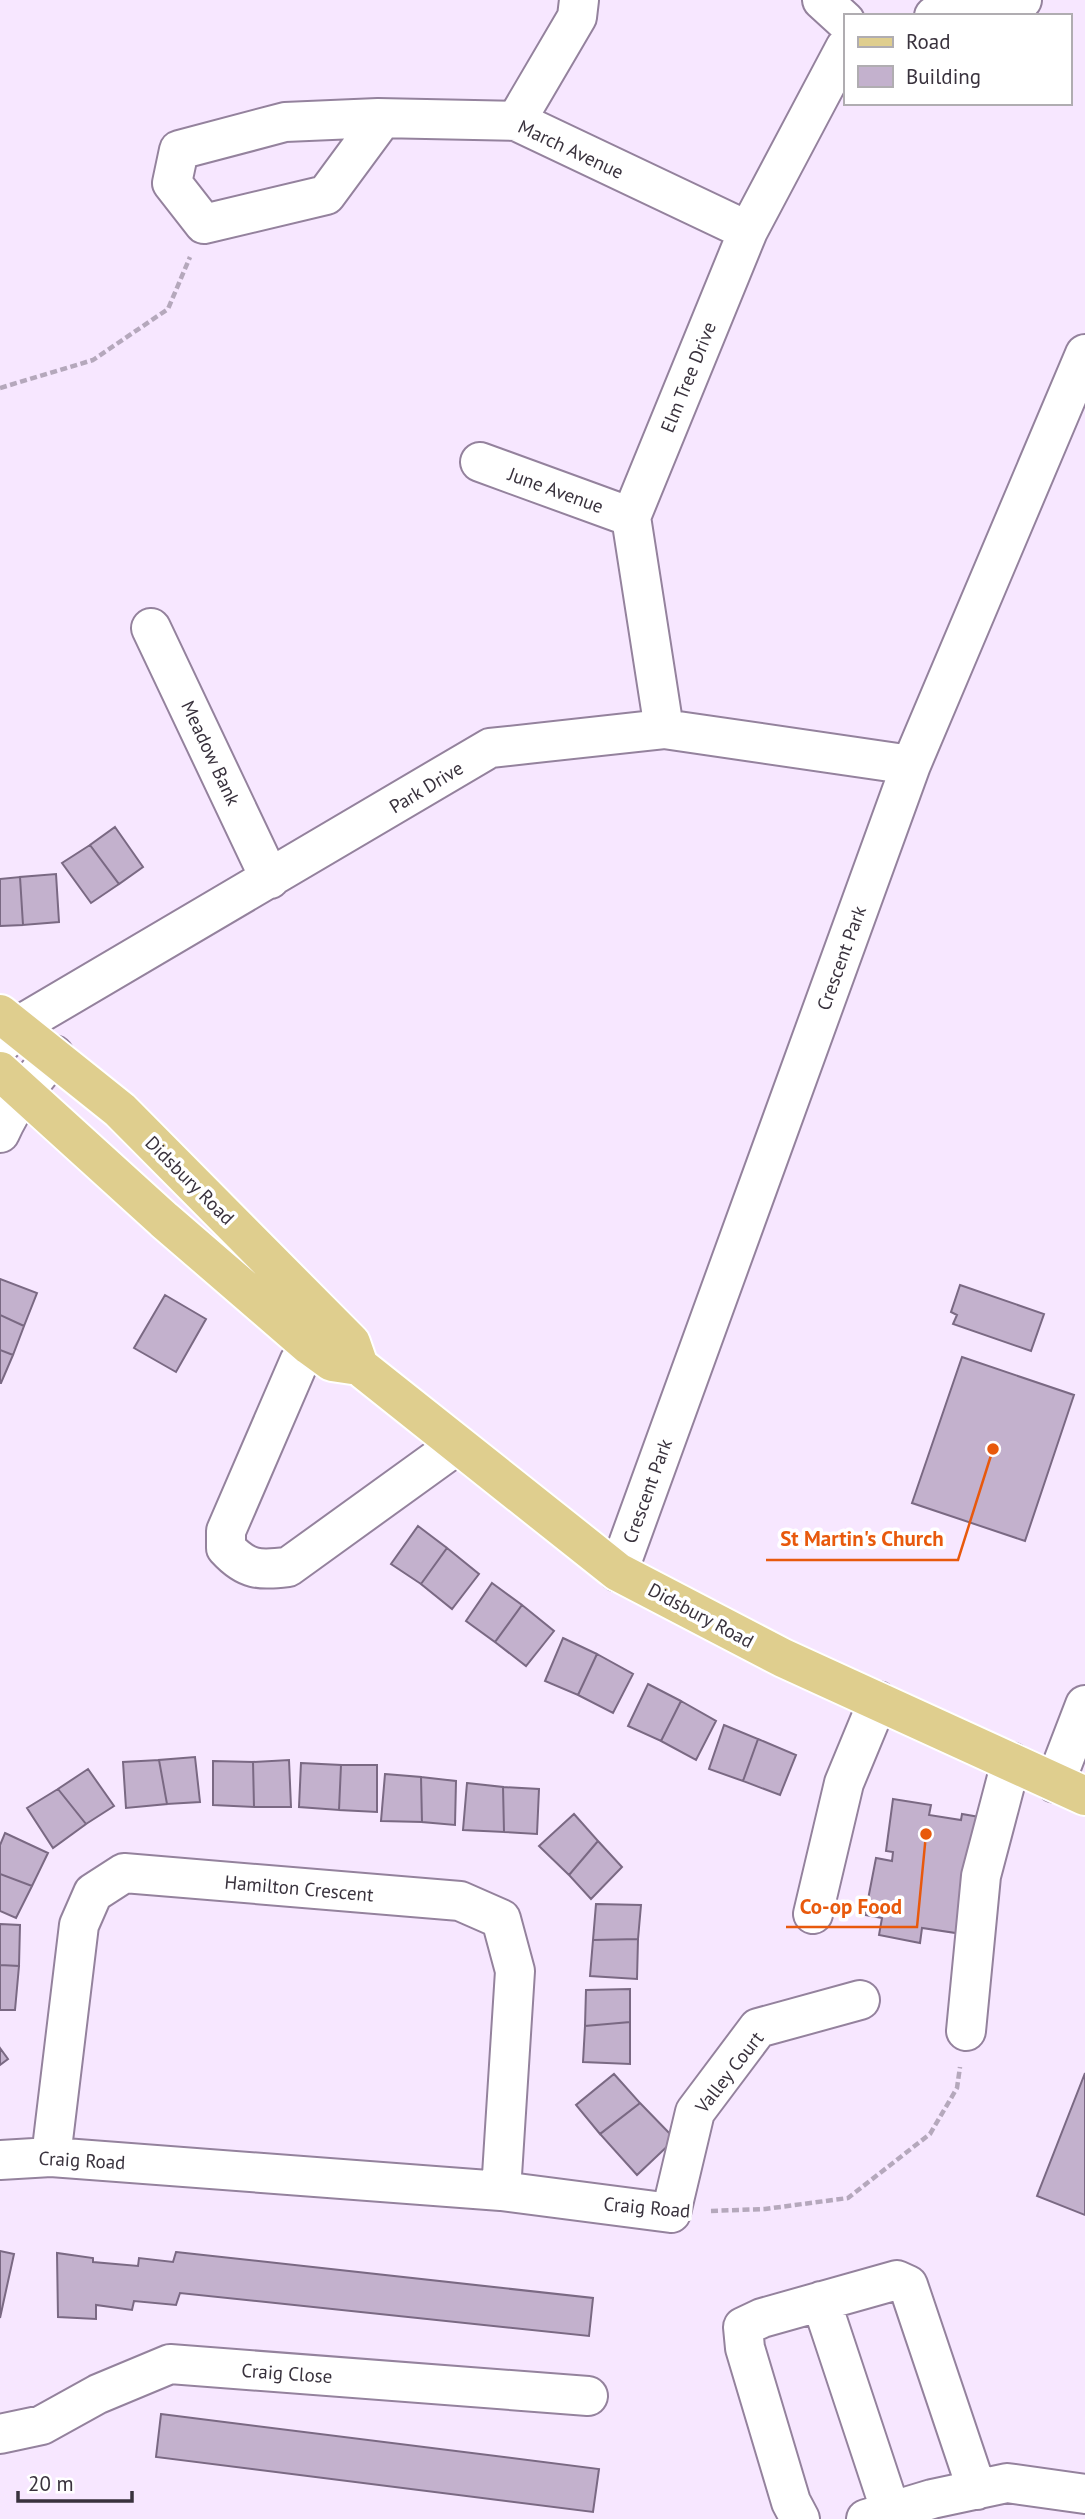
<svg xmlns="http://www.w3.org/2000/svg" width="1085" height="2519" font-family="'PT Sans',sans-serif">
	<rect width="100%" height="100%" fill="#f7e7ff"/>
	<path fill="#c3b1cd" stroke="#7a6983" stroke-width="2" d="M115,827L143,867L119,884L90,845Z
		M90,845L119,884L91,903L62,863Z
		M56,874L59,922L23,925L20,877Z
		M20,877L23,925L0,926V879Z
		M0,1279L37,1293L24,1326L0,1315Z
		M960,1285L1044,1314L1031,1351L953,1324L957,1315L951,1312Z
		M165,1295L206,1319L176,1372L134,1348Z
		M0,1315L24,1326L13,1355L0,1350Z
		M0,1350L13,1355L1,1383H0Z
		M962,1357L1074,1395L1025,1541L912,1503Z
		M418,1526L447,1548L421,1584L391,1564Z
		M447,1548L479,1574L452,1609L421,1584Z
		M492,1583L522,1605L495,1642L466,1621Z
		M522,1605L554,1631L526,1666L495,1642Z
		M563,1638L597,1654L578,1695L545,1681Z
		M597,1654L633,1674L613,1713L578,1695Z
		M648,1684L681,1701L661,1741L628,1726Z
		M681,1701L716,1721L696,1760L661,1741Z
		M724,1725L758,1739L743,1781L709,1769Z
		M758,1739L796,1755L780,1795L743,1781Z
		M195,1757L200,1802L167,1804L159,1760Z
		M159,1760L167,1804L126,1808L123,1762Z
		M289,1760L291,1807H254L253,1762Z
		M213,1761L253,1762L254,1807L213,1805Z
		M301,1763L341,1765L339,1810L299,1807Z
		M341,1765H377V1812L339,1810Z
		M88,1769L114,1806L86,1824L58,1789Z
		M385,1774L421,1777L422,1822L381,1821Z
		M421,1777L456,1781L455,1825L422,1822Z
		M467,1783L503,1787L504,1832L463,1830Z
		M503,1787L539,1789L537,1834L504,1832Z
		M58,1789L86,1824L53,1848L27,1808Z
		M893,1799L931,1805L929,1815L961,1820L962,1814L991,1819L969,1935L922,1928L920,1943L879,1935L882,1918L865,1915L876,1858L892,1861L893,1852L886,1851Z
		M574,1814L598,1841L569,1875L539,1846Z
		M5,1833L48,1853L32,1886L0,1874V1845Z
		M598,1841L622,1867L591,1899L569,1875Z
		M0,1874L32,1886L16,1918L0,1911Z
		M596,1904L641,1905L638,1939L593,1940Z
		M0,1924L20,1925L19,1966L0,1965Z
		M638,1939L637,1979L590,1976L593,1940Z
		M0,1965L19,1966L15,2010H0Z
		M630,1989V2022L585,2026L586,1990Z
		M630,2022V2064L583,2062L585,2026Z
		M0,2048L8,2059L0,2065Z
		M1085,2073V2215L1037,2196Z
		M614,2074L640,2103L600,2134L576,2105Z
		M640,2103L675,2139L637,2175L600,2134Z
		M0,2251L14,2254L0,2318Z
		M176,2252L593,2298L589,2336L180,2293L176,2305L134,2301L132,2310L96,2305V2319L58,2317L57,2253L93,2258V2262L138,2266L139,2258L173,2262Z
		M161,2414L599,2469L593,2512L156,2457Z"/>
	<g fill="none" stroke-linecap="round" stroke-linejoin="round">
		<defs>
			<path id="minor" d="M822,0L845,21
				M934,16L1022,0
				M382,119L326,195L204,224L172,183L179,150L285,122L378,118L516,121L748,231
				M516,121L577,17L579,0
				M480,462L631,517
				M151,628L270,879
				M664,729L631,517L748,231L845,48
				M0,1045L18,1026L490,748L664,729L911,765
				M0,1133C13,1103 33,1080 54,1055
				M310,1346L299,1362L226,1531V1548C247,1571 259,1570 288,1567L457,1445
				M618,1572L911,765L1085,354
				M1055,1783L1085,1705
				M813,1914L844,1783L878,1701
				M966,2031L981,1876L1011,1762
				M51,2157L79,1925L93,1893L124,1873L460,1901L501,1919L515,1971L501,2191
				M0,2160L51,2157L501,2191L671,2213L695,2112L758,2028L860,2000
				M821,2301L891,2512
				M0,2434L42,2425L98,2394L170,2364L588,2396
				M800,2519L791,2502L745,2348L743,2327L762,2318L897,2280L908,2285L977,2490
				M866,2519L932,2499L1007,2483L1085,2494"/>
			<path id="major" d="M0,1014L120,1110L351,1343L359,1366
				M0,1071L164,1220L310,1346L332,1362L359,1366L618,1572L783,1658L1085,1796"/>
		</defs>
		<use href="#minor" stroke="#94829d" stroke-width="42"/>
		<use href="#major" stroke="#fff" stroke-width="42"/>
		<path stroke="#b5a8bc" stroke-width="4.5" stroke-dasharray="7 3.5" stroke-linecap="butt" d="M0,388L93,360L168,309L190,257
			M711,2211L765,2209L848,2198L930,2134L957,2088L960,2067"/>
		<use href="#minor" stroke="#fff" stroke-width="38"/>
		<use href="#major" stroke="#dfce8e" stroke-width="38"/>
	</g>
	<g text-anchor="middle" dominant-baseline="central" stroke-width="7" stroke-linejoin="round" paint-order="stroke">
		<g font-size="19" fill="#39323d" stroke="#fff">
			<text transform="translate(571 149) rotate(25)">March Avenue</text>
			<text transform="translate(688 377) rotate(-68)">Elm Tree Drive</text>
			<text transform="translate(556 490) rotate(20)">June Avenue</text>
			<text transform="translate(211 753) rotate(65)">Meadow Bank</text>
			<text transform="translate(426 787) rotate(-31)">Park Drive</text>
			<text transform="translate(841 958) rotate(-70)">Crescent Park</text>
			<text transform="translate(190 1180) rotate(45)">Didsbury Road</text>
			<text transform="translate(647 1491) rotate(-70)">Crescent Park</text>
			<text transform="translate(701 1615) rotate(28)">Didsbury Road</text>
			<text transform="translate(299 1888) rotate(5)">Hamilton Crescent</text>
			<text transform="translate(729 2072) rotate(-52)">Valley Court</text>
			<text transform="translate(82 2160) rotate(3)">Craig Road</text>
			<text transform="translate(647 2207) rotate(5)">Craig Road</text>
			<text transform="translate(287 2373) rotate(4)">Craig Close</text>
		</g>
	</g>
	<path fill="none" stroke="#e8590c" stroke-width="2.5" d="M993 1449L958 1560H766M926 1834L917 1927H786"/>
	<g fill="#e8590c" stroke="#fff" stroke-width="2.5">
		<circle cx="993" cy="1449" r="7"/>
		<circle cx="926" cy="1834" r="7"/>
	</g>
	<g font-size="21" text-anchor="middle" font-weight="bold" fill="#e8590c" stroke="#fff" stroke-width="7" stroke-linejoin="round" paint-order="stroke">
		<text x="862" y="1546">St Martin's Church</text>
		<text x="851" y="1914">Co-op Food</text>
	</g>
	<rect x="844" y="14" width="228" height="91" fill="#ffffff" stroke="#b0adb1" stroke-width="2"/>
	<rect x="858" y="37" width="35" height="10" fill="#dfce8e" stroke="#b0adb1" stroke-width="2"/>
	<text x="906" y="49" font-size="21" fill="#39323d">Road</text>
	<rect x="858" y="66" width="35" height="21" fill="#c3b1cd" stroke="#b0adb1" stroke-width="2"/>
	<text x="906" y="84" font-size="21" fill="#39323d">Building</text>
	<path d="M18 2491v10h114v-10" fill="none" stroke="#39323d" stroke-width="3.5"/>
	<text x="28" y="2491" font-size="21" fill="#39323d" stroke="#ffffff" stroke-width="5" paint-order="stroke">20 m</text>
</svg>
